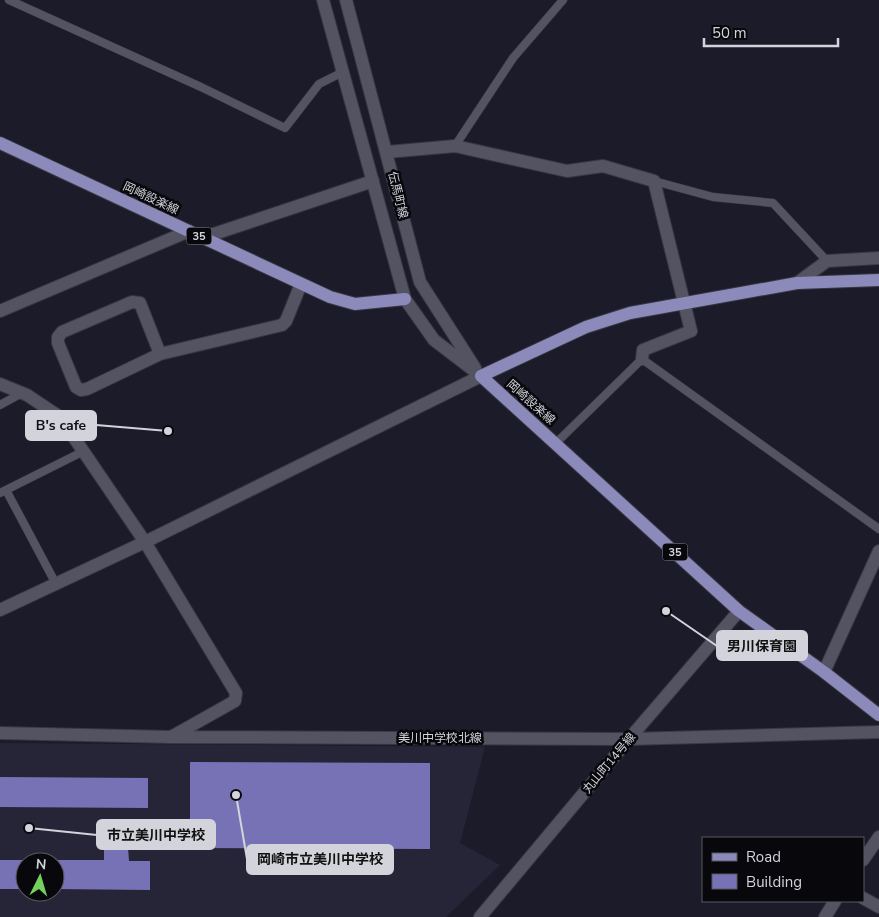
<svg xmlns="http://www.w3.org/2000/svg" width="879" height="917" font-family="'Nunito Sans','Noto Sans JP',sans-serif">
	<rect width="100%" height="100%" fill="#1c1b29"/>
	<path fill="#262537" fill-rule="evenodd" d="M0,743L485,747L460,843L500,865L446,917H0ZM25,862H55V892H25Z"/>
	<path fill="#7772b6" d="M190,762L430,763V849L190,848Z
		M0,777L148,778V808L0,807Z
		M104,848H128L129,861H150V890L55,889V862H25V889H0V860H104Z"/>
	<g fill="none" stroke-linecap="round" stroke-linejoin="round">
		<defs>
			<path id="lane" d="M9,0L201,87L285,128L319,84L343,72
				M455,146L513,58L563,0
				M654,181L713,197L773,203L827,261
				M0,405L22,393
				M556,443L642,359L879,529
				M6,490L56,584
				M0,493L84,451"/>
			<path id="street" d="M387,152L455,146L567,171L603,166L654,181L691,331L643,350L642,359
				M202,238L373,181
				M797,283L827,261L879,258
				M0,311L189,231
				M160,354L140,303L132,302L62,332L58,337V343L76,387L81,390L87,389L160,354L282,325L286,321L301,284
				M0,384L27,395L60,417L145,542L236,693L235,701L171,737
				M824,672L879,551
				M0,733L171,737L629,739L879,732
				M863,860L879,837
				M863,898L879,907
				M480,917L629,739L739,611
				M825,917L835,901"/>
			<path id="secondary" d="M323,0L405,299L434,340L481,376
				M346,0L420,282L475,368
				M0,610L145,542L481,376"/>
			<path id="primary" d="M0,143L330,297L355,304L405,299
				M879,280L797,283L630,313L586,327L481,376L739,611L824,672L879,715"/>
		</defs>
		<use href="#lane" stroke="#383742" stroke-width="9"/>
		<use href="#street" stroke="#383742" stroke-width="14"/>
		<use href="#secondary" stroke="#383742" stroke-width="14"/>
		<use href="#primary" stroke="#383742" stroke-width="14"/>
		<use href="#lane" stroke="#535362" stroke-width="8"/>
		<use href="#street" stroke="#535362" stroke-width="12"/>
		<use href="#secondary" stroke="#535362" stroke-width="12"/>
		<use href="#primary" stroke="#8c8abb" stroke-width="12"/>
	</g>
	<g text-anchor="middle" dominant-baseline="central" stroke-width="5" stroke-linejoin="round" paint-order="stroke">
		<g fill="#07070c" stroke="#96969e" stroke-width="1">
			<rect x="186.5" y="227.5" width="25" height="17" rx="4"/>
			<rect x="662.5" y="543.5" width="25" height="17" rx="4"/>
		</g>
		<g font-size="11" font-weight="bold" fill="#d3d3dc">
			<text x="199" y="236">35</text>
			<text x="675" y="552">35</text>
		</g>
		<g font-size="12" fill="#d3d3dc" stroke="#07070c">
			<text transform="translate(398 195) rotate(76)">伝馬町線</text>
			<text transform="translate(151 198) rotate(25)">岡崎設楽線</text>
			<text transform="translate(531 402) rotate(42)">岡崎設楽線</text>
			<text x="440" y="738">美川中学校北線</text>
			<text transform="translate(609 763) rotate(-50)">丸山町14号線</text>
		</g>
	</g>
	<path fill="none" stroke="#d3d3dc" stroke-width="2" d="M168 431L96 425M666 611L717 646M29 828L97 835M236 795L247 859"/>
	<g fill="#d3d3dc" stroke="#07070c" stroke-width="2">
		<circle cx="168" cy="431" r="5"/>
		<circle cx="666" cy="611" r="5"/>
		<circle cx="29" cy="828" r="5"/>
		<circle cx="236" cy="795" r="5"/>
	</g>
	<g fill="#d3d3dc" stroke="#d3d3dc" stroke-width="2">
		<rect x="26" y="411" width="70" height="29" rx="5"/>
		<rect x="717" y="631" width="90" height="29" rx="5"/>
		<rect x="97" y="820" width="118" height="29" rx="5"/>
		<rect x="247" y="845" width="146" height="29" rx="5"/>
	</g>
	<g font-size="14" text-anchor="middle" font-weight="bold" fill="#111">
		<text x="61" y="430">B's cafe</text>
		<text x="762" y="651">男川保育園</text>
		<text x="156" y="840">市立美川中学校</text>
		<text x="320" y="864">岡崎市立美川中学校</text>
	</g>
	<rect x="702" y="837" width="162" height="65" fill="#07070c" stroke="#59595f"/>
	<rect x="712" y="853" width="25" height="8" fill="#8c8abb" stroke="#59595f"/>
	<text x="746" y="862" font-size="15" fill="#d3d3dc">Road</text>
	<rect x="712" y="874" width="25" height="15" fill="#7772b6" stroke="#59595f"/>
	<text x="746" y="887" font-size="15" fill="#d3d3dc">Building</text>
	<g transform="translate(40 877) rotate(5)"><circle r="24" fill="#07070c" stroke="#59595f"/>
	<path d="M0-4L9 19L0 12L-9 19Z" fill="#74d25b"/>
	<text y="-8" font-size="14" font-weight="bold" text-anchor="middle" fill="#d3d3dc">N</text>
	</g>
	<path d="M704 38v8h134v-8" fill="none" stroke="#d3d3dc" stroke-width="2.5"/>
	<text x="712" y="38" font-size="15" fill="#d3d3dc" stroke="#07070c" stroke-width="4" paint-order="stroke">50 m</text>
</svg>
